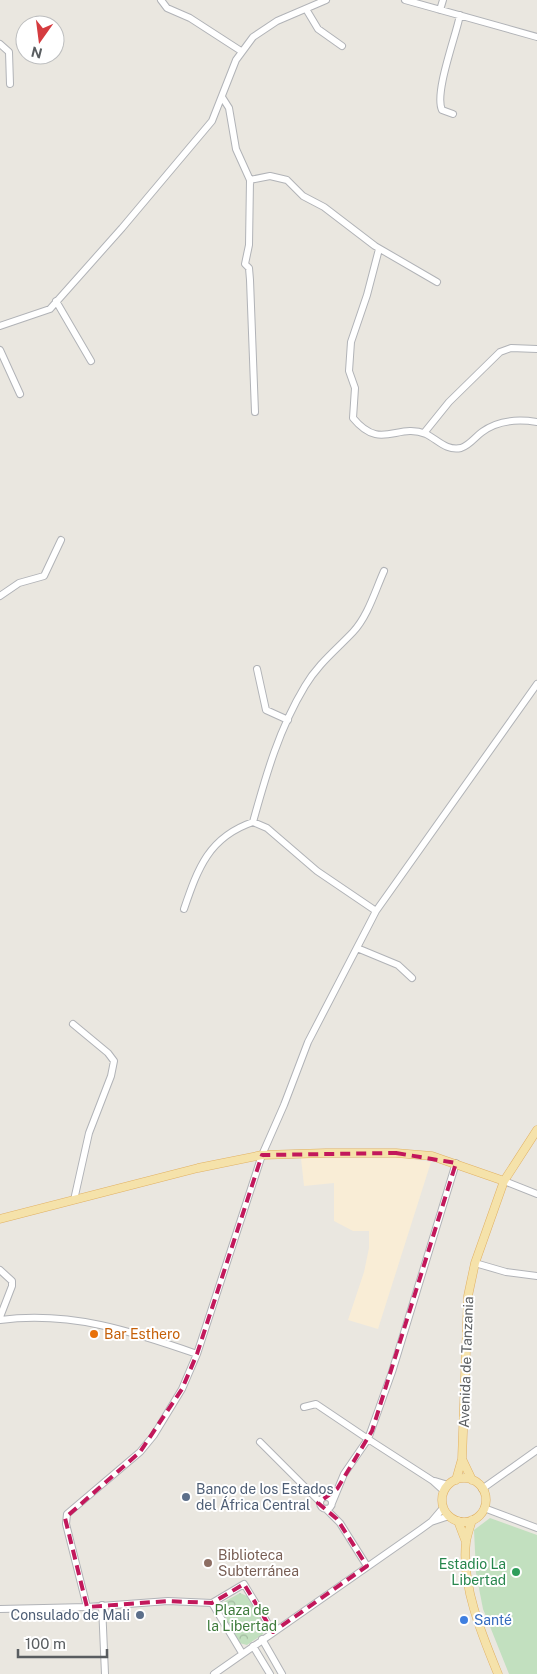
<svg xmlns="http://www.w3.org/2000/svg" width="537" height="1674" font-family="'Public Sans',sans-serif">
	<defs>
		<pattern id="forest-crowns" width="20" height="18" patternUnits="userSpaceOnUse" patternTransform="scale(1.25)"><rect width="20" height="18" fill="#c2e0bf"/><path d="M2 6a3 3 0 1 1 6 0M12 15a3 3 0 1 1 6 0" fill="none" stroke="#a1b99f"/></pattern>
	</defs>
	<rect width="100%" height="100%" fill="#eae7e0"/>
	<path fill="#f9edd6" d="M301,1158H405L431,1162L378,1329L348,1320L364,1272L369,1248V1231H353L334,1221V1183L304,1186Z"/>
	<path fill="#c2e0bf" d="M490,1518L537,1535V1674H509L483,1609L476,1573L474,1530Z"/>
	<path fill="url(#forest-crowns)" d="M240,1593L247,1596L264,1625L263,1634L247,1645L239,1643L220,1610L222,1603Z"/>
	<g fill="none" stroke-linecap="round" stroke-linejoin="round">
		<defs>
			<path id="minor" d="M161,0L167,8L190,18L241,51
				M405,0L537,37
				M306,9L318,29L342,46
				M440,10L443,0
				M0,44L9,52L10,84
				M222,97L229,108L236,149L250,180L249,245L245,264L249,268L250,280L255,412
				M453,114L442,110C434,93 456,36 460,15
				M250,180L270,176L287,180L303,196L324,207L375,246L437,282
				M379,249L367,295L351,342L349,371L355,388L353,418C381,452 397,422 426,434C438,440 446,451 461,448C470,445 475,437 482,432C498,420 518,419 537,422
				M56,301L91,361
				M0,326L50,309L122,228L212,121L236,60L253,37L277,21L326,0
				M0,350L20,394
				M424,433L449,402L500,352L511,348L537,349
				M0,596L19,583L44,576L61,540
				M257,669L266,710L288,720
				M253,822C266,775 279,729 305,686C318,664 336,650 353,632C368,616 375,591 384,571
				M184,909C198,868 209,837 253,822L267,828L317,871L376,911
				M357,948L398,965L412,978
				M73,1024L108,1053L114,1061L111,1076L89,1133L74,1200
				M504,1181L537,1194
				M475,1263L506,1272L537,1276
				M0,1270L12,1281V1286L0,1317
				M0,1320C71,1311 131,1331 197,1354
				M304,1407L316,1404L368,1439L344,1474L332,1503
				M260,1442L320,1502
				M435,1481L448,1485
				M482,1489L537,1450
				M444,1491L433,1481L368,1439L392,1372L456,1163
				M320 1503a6 6 0 1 1 12 0a6 6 0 1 1-12 0Z
				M484,1508L537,1528
				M326,1509L340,1523L367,1566
				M432,1521L443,1508
				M212,1603L242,1653
				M102,1605L105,1674
				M87,1607L66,1524L67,1514L140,1452L154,1435L182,1389L197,1354L262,1155L284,1105L308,1042L376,911L537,684
				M0,1609L87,1607L168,1601L212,1603L244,1584L273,1632
				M262,1639L282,1674
				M253,1646L270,1674
				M214,1674L420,1530L431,1522L449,1516"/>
			<path id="major" d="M0,1219L198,1168L262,1155L326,1153H396L432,1156L504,1181
				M462,1459L472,1480
				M442 1500a22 22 0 1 1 44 0a22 22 0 1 1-44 0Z
				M456,1480L462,1459L468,1296L475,1263L504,1181L537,1130
				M472,1520C470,1527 467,1535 466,1542C461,1585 482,1635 498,1674
				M458,1521L466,1542"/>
		</defs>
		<use href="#minor" stroke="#b1b3b7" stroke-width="8"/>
		<use href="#major" stroke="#e1b163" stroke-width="9"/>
		<use href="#minor" stroke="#fff" stroke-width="6"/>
		<use href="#major" stroke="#f5e2aa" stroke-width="8"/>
	</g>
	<path fill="none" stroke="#c2185b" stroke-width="4" stroke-dasharray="10 6" stroke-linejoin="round" d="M396,1153L456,1163L372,1431L337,1489L318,1503L337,1519L367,1566L273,1632L244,1584L212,1603L168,1601L87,1607L65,1518L140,1452L182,1389L197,1354L262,1155Z"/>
	<circle fill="#e8710a" stroke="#fff" stroke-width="2" cx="94" cy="1334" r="5"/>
	<g fill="#5c6f8a" stroke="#fff" stroke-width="2">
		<circle cx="186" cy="1497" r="5"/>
		<circle cx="140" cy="1615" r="5"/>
	</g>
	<circle fill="#8d6e63" stroke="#fff" stroke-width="2" cx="208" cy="1563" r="5"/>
	<circle fill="#2e9e5b" stroke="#fff" stroke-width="2" cx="516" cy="1572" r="5"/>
	<circle fill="#3f7fe0" stroke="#fff" stroke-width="2" cx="464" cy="1620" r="5"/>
	<g text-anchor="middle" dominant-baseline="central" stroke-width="4" stroke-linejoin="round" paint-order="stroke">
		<g font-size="14" fill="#c56008" stroke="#fff" text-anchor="start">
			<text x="104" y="1334">Bar Esthero</text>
		</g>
		<g font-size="14" fill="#595d60" stroke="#fff">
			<text transform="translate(466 1362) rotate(-88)">Avenida de Tanzania</text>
		</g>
		<g font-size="14" fill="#4e5e75" stroke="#fff" text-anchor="start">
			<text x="196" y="1489">Banco de los Estados<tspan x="196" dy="16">del África Central</tspan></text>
			<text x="130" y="1615" text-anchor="end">Consulado de Mali</text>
		</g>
		<g font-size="14" fill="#785e54" stroke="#fff" text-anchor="start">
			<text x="218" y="1555">Biblioteca<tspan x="218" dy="16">Subterránea</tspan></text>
		</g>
		<g font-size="14" fill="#27864d" stroke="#fff" text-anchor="end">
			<text x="506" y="1564">Estadio La<tspan x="506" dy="16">Libertad</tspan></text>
		</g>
		<g font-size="14" fill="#3f7c3c" stroke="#fff">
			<text x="242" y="1610">Plaza de<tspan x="242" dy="16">la Libertad</tspan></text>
		</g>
		<g font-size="14" fill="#366cbe" stroke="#fff" text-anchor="start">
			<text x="474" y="1620">Santé</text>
		</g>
	</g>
	<g transform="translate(40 40) rotate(194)"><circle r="24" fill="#ffffff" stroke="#bdbebf"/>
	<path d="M0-4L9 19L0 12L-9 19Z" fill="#d53b3f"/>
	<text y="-8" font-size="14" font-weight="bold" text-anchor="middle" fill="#595d60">N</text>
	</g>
	<path d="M18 1649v8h89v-8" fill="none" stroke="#595d60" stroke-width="2.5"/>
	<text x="25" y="1649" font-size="15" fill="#595d60" stroke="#ffffff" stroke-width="4" paint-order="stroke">100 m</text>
</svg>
